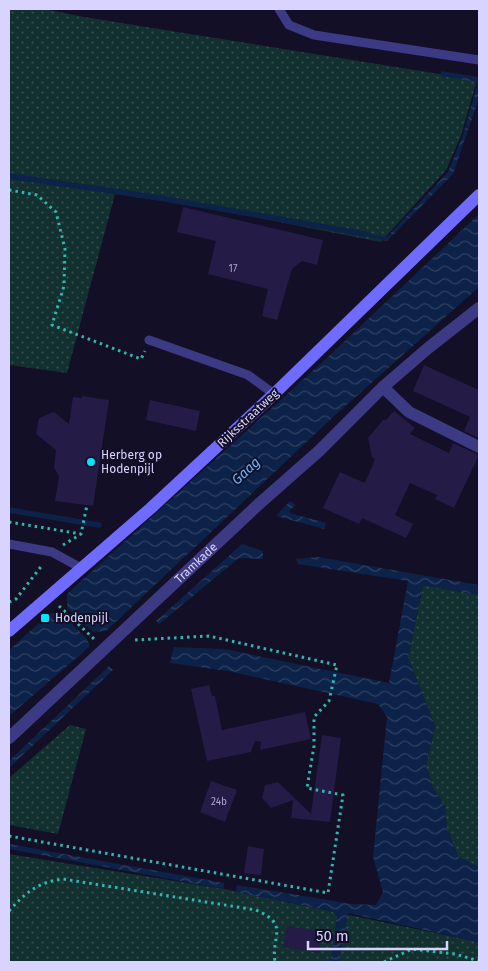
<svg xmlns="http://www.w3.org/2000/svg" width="488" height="971" font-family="'Fira Sans',sans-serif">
	<defs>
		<pattern id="grass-dots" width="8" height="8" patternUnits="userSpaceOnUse" patternTransform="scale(1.25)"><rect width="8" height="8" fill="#12302f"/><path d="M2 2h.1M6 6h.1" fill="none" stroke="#344d4e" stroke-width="1.8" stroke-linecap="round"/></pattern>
		<pattern id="water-waves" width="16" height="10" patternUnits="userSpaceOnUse" patternTransform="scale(1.25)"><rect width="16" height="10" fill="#0c2248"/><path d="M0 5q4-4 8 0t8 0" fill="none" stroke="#2f4163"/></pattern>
	</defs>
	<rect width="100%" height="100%" fill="#130f26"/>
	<path fill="url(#grass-dots)" d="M9,9H45L84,17L477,80L461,136L446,170L381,242L209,208L115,194L67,373L9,365Z
		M423,585L479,595V867L458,857L446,825L445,807L432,786L426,765L435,726L408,658Z
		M70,725L86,729L58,834L9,825V778Z
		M9,854L224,889L479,942V962H9Z"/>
	<path fill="url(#water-waves)" d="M441,71L479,77L478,101L453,174L387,241L363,236L364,232L387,237L448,172L463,135L478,82L441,76Z
		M479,214V287L332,418L88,648L9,716V650L47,616L69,592L330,355Z
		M290,501L296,505L290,510V513L326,523L324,529L276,516Z
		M242,544L263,551V559L239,558L159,624L156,621Z
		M318,557L479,585V595L423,585L408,658L435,726L426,765L432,786L445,807L446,825L458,857L479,867V942L348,913L339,962H330L337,917L332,911L236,892L237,885L352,904L376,905L383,892L373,857L387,717L378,704L228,671L170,663L174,647L224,649L389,683L408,581L298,564L296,559Z
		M109,666L113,670L9,768V761Z
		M9,844L224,883V889L9,849Z"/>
	<path fill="#130f26" d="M67,592V608L93,632L107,631L90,647L87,639L61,613H47Z"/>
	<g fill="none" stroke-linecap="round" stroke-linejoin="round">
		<path stroke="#0c2248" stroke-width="5.5" d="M9,176L154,197L364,234
			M9,510L99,525"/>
	</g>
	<path fill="#241b47" d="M183,207L323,240L317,265L302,261L292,269L277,320L262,316L268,289L208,274L216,241L177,232Z
		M424,365L479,390V438L464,431L470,417L413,391Z
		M82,396L109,400L93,506L55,501L59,476L54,468L56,450L36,434L39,418L54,412L69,424L73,397L82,398Z
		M150,400L200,411L196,431L146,420Z
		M394,411L415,428L410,434L449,453L453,443L479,455L454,508L435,499L437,495L410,483L395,515L413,524L406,538L362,518L359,524L323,508L340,472L365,483L375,459L372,457L368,438L383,420H386Z
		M209,685L212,696H215L222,730L305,712L311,739L260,750L261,742L255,741L251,752L207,761L191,689Z
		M322,735L341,738L330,822L291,818L293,800L271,808L262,798L265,785L278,782L311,814Z
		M211,781L237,790L225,822L200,812Z
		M248,846L264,849L261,875L244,873Z
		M287,926L322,932L319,953L283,947Z"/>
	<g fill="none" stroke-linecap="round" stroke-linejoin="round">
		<path stroke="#2fb8b0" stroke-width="3" stroke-dasharray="2.5 4" stroke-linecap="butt" d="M9,190L37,195L56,212L65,249L64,286L52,325L141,359L145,351
			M9,522L81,534
			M63,545L81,534L87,505
			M9,602L16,599L43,564
			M59,606L94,639
			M9,836L328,893L343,795L307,788L314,746V717L329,701L337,665L209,636L135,640
			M9,911C25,893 38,882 63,879L256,910C290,925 271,935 275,962
			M384,962L412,949L455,954L479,961"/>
		<path stroke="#3d3a85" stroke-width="9" d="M279,9L289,25L314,35L479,60
			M149,340L248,375L274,394
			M9,544L52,552L81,568"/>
		<g stroke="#3d3a85" stroke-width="12">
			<path d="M383,387L409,412L479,447"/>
			<path id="s1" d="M9,738L260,503L319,451L383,387L427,349L479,308"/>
		</g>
		<path stroke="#6f6bff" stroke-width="12" d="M9,631L151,508L274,394L479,195"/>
	</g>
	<g fill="#00e5ff" stroke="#130f26" stroke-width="2">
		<circle cx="91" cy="462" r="5"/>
		<rect x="40" y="613" width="10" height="10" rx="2.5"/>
	</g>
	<g text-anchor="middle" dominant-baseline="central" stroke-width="4" stroke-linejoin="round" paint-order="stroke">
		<g font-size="10" fill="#aca6d1">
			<text x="233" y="269">17</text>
			<text x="219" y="802">24b</text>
		</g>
		<g font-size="12" fill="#d9d4ff" stroke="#130f26">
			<text transform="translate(248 418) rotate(-43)">Rijksstraatweg</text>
			<text stroke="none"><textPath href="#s1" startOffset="256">Tramkade</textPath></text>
		</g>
		<g font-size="12" fill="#d9d4ff" stroke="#130f26" text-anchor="start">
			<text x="101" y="455">Herberg op<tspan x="101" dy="14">Hodenpijl</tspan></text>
			<text x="55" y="618">Hodenpijl</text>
		</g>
		<g font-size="14" font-style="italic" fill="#62b6ff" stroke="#130f26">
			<text transform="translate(246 471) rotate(-43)">Gaag</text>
		</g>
	</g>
	<rect width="488" height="971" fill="none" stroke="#d9d4ff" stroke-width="20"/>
	<path d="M308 941v8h139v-8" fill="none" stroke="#d9d4ff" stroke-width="2.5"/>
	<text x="316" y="941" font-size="15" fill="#d9d4ff" stroke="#130f26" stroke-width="4" paint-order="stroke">50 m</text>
</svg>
